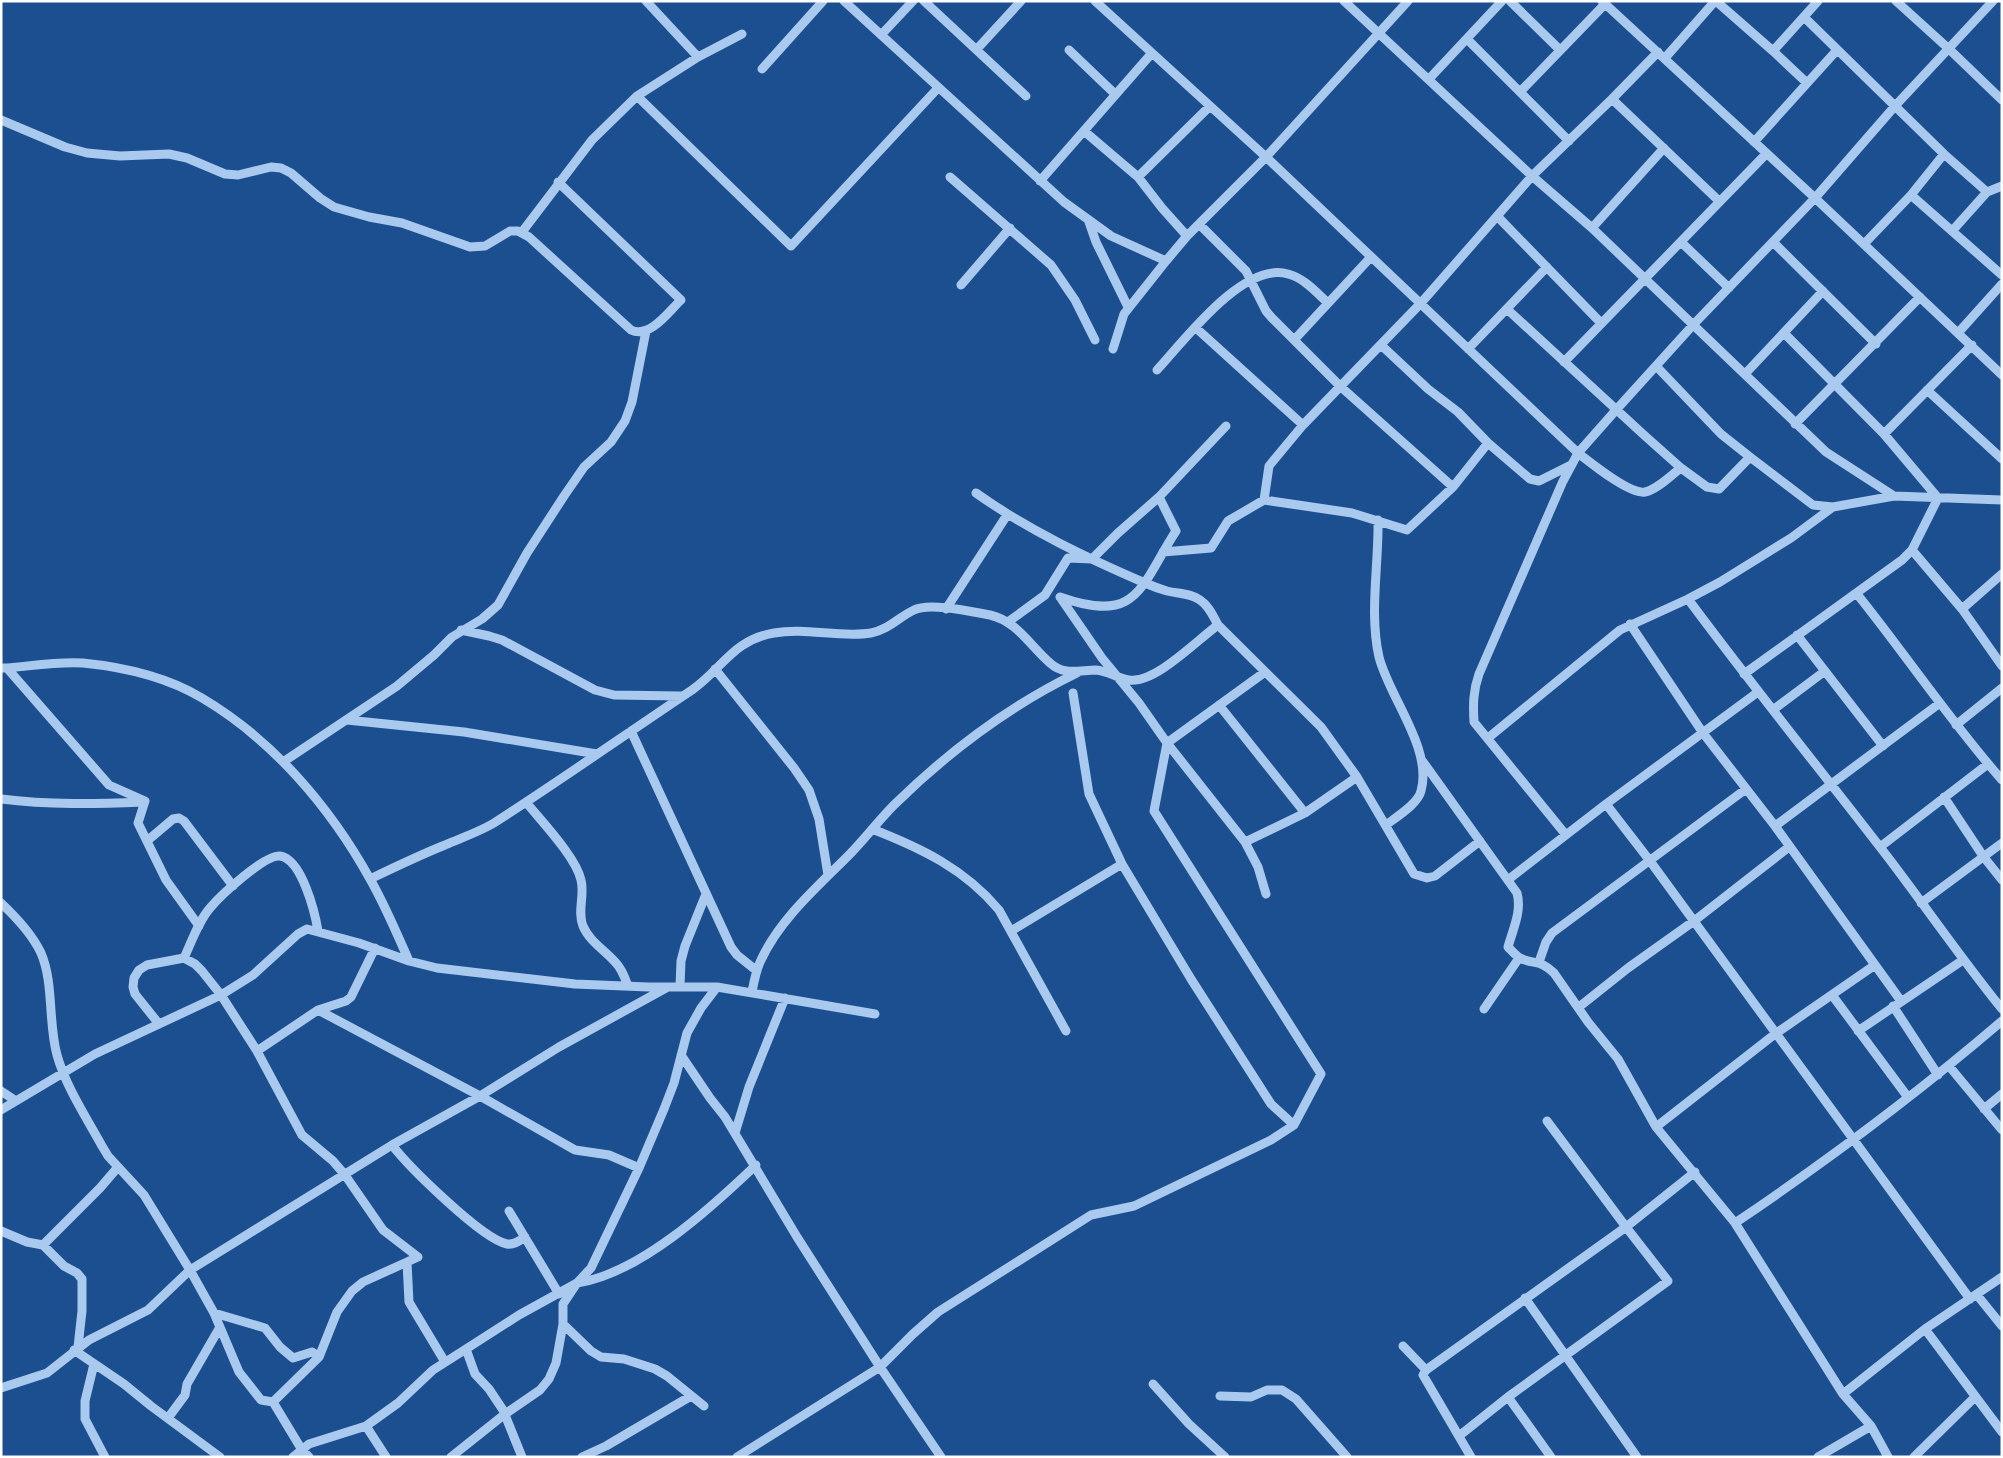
<svg xmlns="http://www.w3.org/2000/svg" width="2003" height="1458" font-family="Raleway,sans-serif">
	<rect width="100%" height="100%" fill="#1b4f8f"/>
	<g fill="none" stroke-linecap="round" stroke-linejoin="round">
		<path stroke="#a9c9ee" stroke-width="9" d="M646,1L698,57
			M844,1L1064,202L1111,236L1166,261
			M924,1L1026,96
			M1095,1L1266,157L1578,453C1591,463 1630,495 1645,492C1658,489 1671,475 1681,468L1707,487L1719,489L1750,457L1813,505L1833,507L1894,496L2002,500
			M1344,1L1532,176L1592,228L1826,452L1894,496
			M1510,1L1559,49
			M1602,1L1815,198L2002,375
			M1716,1L1773,51
			M1896,1L1949,49L2002,100
			M1804,17L1944,154L1987,192
			M881,35L913,1
			M1467,39L1569,141
			M977,49L1021,1
			M1069,50L1115,94
			M1665,58L1715,1
			M762,69L823,1
			M1429,79L1502,1
			M1807,83L1773,51L1818,1
			M1520,92L1605,4
			M637,96L791,246L938,88
			M1612,99L1719,201
			M1,120L65,147L87,153L120,156L169,154L187,158L225,174L238,175L271,167L281,168L291,173L320,198L334,207L369,217L402,223L470,247L485,246L510,231H518L529,237L631,330C650,339 669,311 681,300L558,182
			M1084,131L1138,177L1162,208L1187,236
			M1754,142L1837,50
			M950,177L1051,265L1075,300L1095,340
			M1138,177L1210,106
			M1040,181L1152,53
			M1911,195L2002,275
			M1497,216L1601,323
			M1089,222L1096,242L1128,307
			M1200,225L1246,271L1266,311L1272,318L1341,387L1453,487
			M1592,228L1664,148
			M1953,230L1987,192L2002,186
			M522,232L592,140L637,96L698,57L742,34
			M1681,242L1729,288
			M1773,242L1876,344
			M1864,244L1911,195L1944,154
			M961,285L1010,228
			M1508,310L1644,435L1681,468
			M1196,328L1303,425
			M1958,333L2002,284
			M1294,340L1371,257
			M1381,345L1428,389L1458,412L1488,443L1530,479L1539,481L1571,465
			M1113,349L1124,314L1166,261L1187,236L1266,157L1408,1
			M1468,349L1547,267
			M1564,362L1766,154
			M1657,367L1721,434L1750,457
			M1157,370C1184,341 1243,261 1288,274C1304,278 1316,292 1328,303
			M1745,374L1823,291
			M1927,390L2002,459
			M1795,424L1920,297
			M1884,434L1972,345
			M976,493C1028,530 1087,558 1145,583C1152,586 1160,589 1167,591C1179,594 1190,593 1200,600C1209,606 1213,616 1218,625L1321,727L1357,777L1414,874L1427,878L1435,876L1480,841
			M1264,500L1269,466L1303,425L1421,303L1532,176L1612,99L1658,52
			M1378,520C1379,564 1369,613 1379,657C1389,697 1433,749 1421,791C1418,804 1396,817 1386,825
			M1912,550L1962,609
			M1163,552L1211,548L1228,521L1264,500L1352,513L1407,530L1453,487L1488,443
			M2002,574L1962,609L2002,666
			M1857,594C1906,655 1950,721 2002,780
			M1060,597L1102,658L1139,703L1167,743L1245,842L1258,867L1266,894
			M1060,597C1139,625 1140,586 1176,531L1159,497
			M1688,599C1754,688 1823,773 1890,860C1928,910 1963,961 2002,1009
			M946,609L1007,515
			M1008,622L1045,595L1068,558L1092,559L1118,533L1159,497L1226,426
			M1630,624L1703,733L1775,826L1901,1001
			M461,630L489,636L502,640L595,690L614,695L681,696
			M1797,635L1883,746
			M1,668H7L109,785L145,801L138,823L166,880L199,926
			M7,668C31,666 60,661 83,663C123,667 167,677 202,698C273,740 330,807 370,879C385,905 397,934 409,961
			M715,669L794,768L809,790L819,819L828,875
			M1744,674L1902,560L1912,550L1938,498L1884,434L1784,333
			M1758,692L1606,804L1650,861L1970,1299
			M1219,705L1305,813
			M1774,709L1825,671
			M347,720L464,732L597,754
			M1956,725L2002,688
			M631,731L731,947L737,955L757,971
			M1488,738L1620,630L1688,599L1720,582L1791,538L1833,507
			M1421,759L1517,893C1522,911 1513,929 1508,947C1511,950 1516,956 1520,958C1534,965 1540,959 1554,973L1588,1022L1618,1059L1656,1127L1735,1223L1843,1394L1871,1426L1888,1457
			M283,762L397,686L434,655L452,637L482,619L498,605L527,553L564,496L584,467L611,442L625,421L632,402L646,331
			M1944,797L1983,856L2002,880
			M1,799C49,805 95,804 143,802
			M526,802C541,821 576,857 581,880C585,895 577,911 583,926C589,941 606,951 616,963C622,969 625,978 628,986
			M1775,826L1940,703
			M872,829C921,848 965,869 999,910L1066,1031
			M1566,835L1474,722C1473,705 1473,691 1479,674L1563,481L1578,453L1616,410L1693,325L1815,198L1895,106L1993,1
			M147,841L173,819L179,818L184,821L233,886
			M1245,842L1305,813L1357,777
			M1880,847L1988,764
			M1122,864L1191,979L1271,1104L1294,1125
			M370,879C395,867 420,855 445,845C461,838 479,832 494,823C561,780 626,734 692,690C723,668 733,640 774,633C806,627 839,638 871,633C888,630 899,617 914,610C929,602 973,612 990,615C1017,621 1031,647 1050,663C1064,676 1080,670 1096,670C1108,671 1117,678 1129,680C1155,684 1197,640 1218,625
			M1509,879L1606,804
			M1,903C17,918 32,934 41,953C54,983 48,1023 57,1055C66,1087 86,1117 102,1146L108,1156L144,1195L190,1270L214,1313L239,1372L261,1400L273,1402L302,1450L309,1457
			M1921,903L2002,843
			M1011,931L1122,864L1089,794L1073,693
			M184,958C192,941 198,922 210,908C220,896 265,854 280,856C302,859 315,913 318,931
			M1539,962L1546,942L1552,933L1746,789
			M680,986L681,961L685,946L706,894
			M752,992C754,981 756,970 761,960C780,919 817,887 848,856C864,840 878,821 894,805C948,752 1009,706 1077,673
			M1832,995L1907,1096
			M1893,1006L1938,1075
			M1579,1007L1628,968L1694,921L1789,847
			M1484,1009L1519,958
			M318,1010L480,1096L575,1150L609,1155L639,1168
			M159,1024L135,994L133,987L134,978L139,970L147,965L184,958L195,964L202,971L221,995L257,1051L302,1135L333,1161L345,1175L383,1230L418,1257
			M1858,1031L1963,960
			M257,1051L318,1010L346,1001L351,997L375,948
			M681,1055L710,1098L725,1117L797,1237L880,1367L941,1457
			M1949,1066L2002,1130
			M1,1091L16,1101
			M1984,1109L2002,1094
			M1,1110L95,1054L221,995L253,975L298,934L307,929L359,943L409,961L437,968L575,984L648,987H717L875,1014
			M1656,1127L1775,1034L1875,965
			M735,1133L749,1087L785,998
			M392,1145C409,1167 482,1239 507,1244C514,1245 519,1241 525,1237
			M509,1211L559,1294
			M1735,1223C1827,1161 1918,1093 2002,1021
			M1,1231L27,1242L43,1245L64,1266L77,1273L82,1279V1311L78,1347
			M43,1245L100,1188L118,1167
			M407,1262L409,1302L445,1362
			M1977,1295L2002,1326
			M1525,1298L1637,1457
			M214,1313L265,1328L280,1347L293,1358L312,1352L319,1357
			M563,1324L591,1351L601,1357L624,1359L655,1369L667,1376L704,1406
			M1925,1329L2002,1432
			M1403,1346L1426,1370
			M74,1350L124,1384L151,1406L220,1457
			M94,1364L85,1401V1419L105,1457
			M1153,1384L1189,1424L1225,1457
			M1,1388L47,1373L89,1340L148,1310L190,1270L392,1145L480,1096L559,1047L666,988
			M1843,1394L1925,1329L2002,1277
			M1220,1396L1251,1397L1267,1390H1282L1296,1399L1347,1457
			M1508,1397L1551,1457
			M273,1402L319,1357L337,1312L352,1291L363,1282L418,1257
			M168,1418L185,1395L187,1384L220,1327
			M366,1426L386,1457
			M1459,1436L1508,1397L1668,1281L1626,1227L1547,1121
			M293,1457L309,1444L366,1426L398,1403L433,1370L466,1349
			M451,1457L505,1414L540,1390L549,1379L556,1363L563,1324V1304L577,1283C639,1274 711,1208 756,1165
			M522,1457L503,1410L489,1389L475,1374L466,1349L519,1315L577,1283L591,1268L639,1168L664,1109L674,1083L687,1033L701,1008L717,987
			M582,1457L606,1446L691,1396
			M737,1457L880,1367L913,1334L938,1312L1091,1215L1134,1206L1271,1140L1294,1125L1321,1074L1154,811L1167,743L1265,672
			M1471,1457L1423,1375L1426,1370L1626,1227L1695,1172
			M1818,1457L1871,1426
			M1914,1457L1975,1397"/>
	</g>
	<rect width="2003" height="1458" fill="none" stroke="#ffffff" stroke-width="5"/>
</svg>
